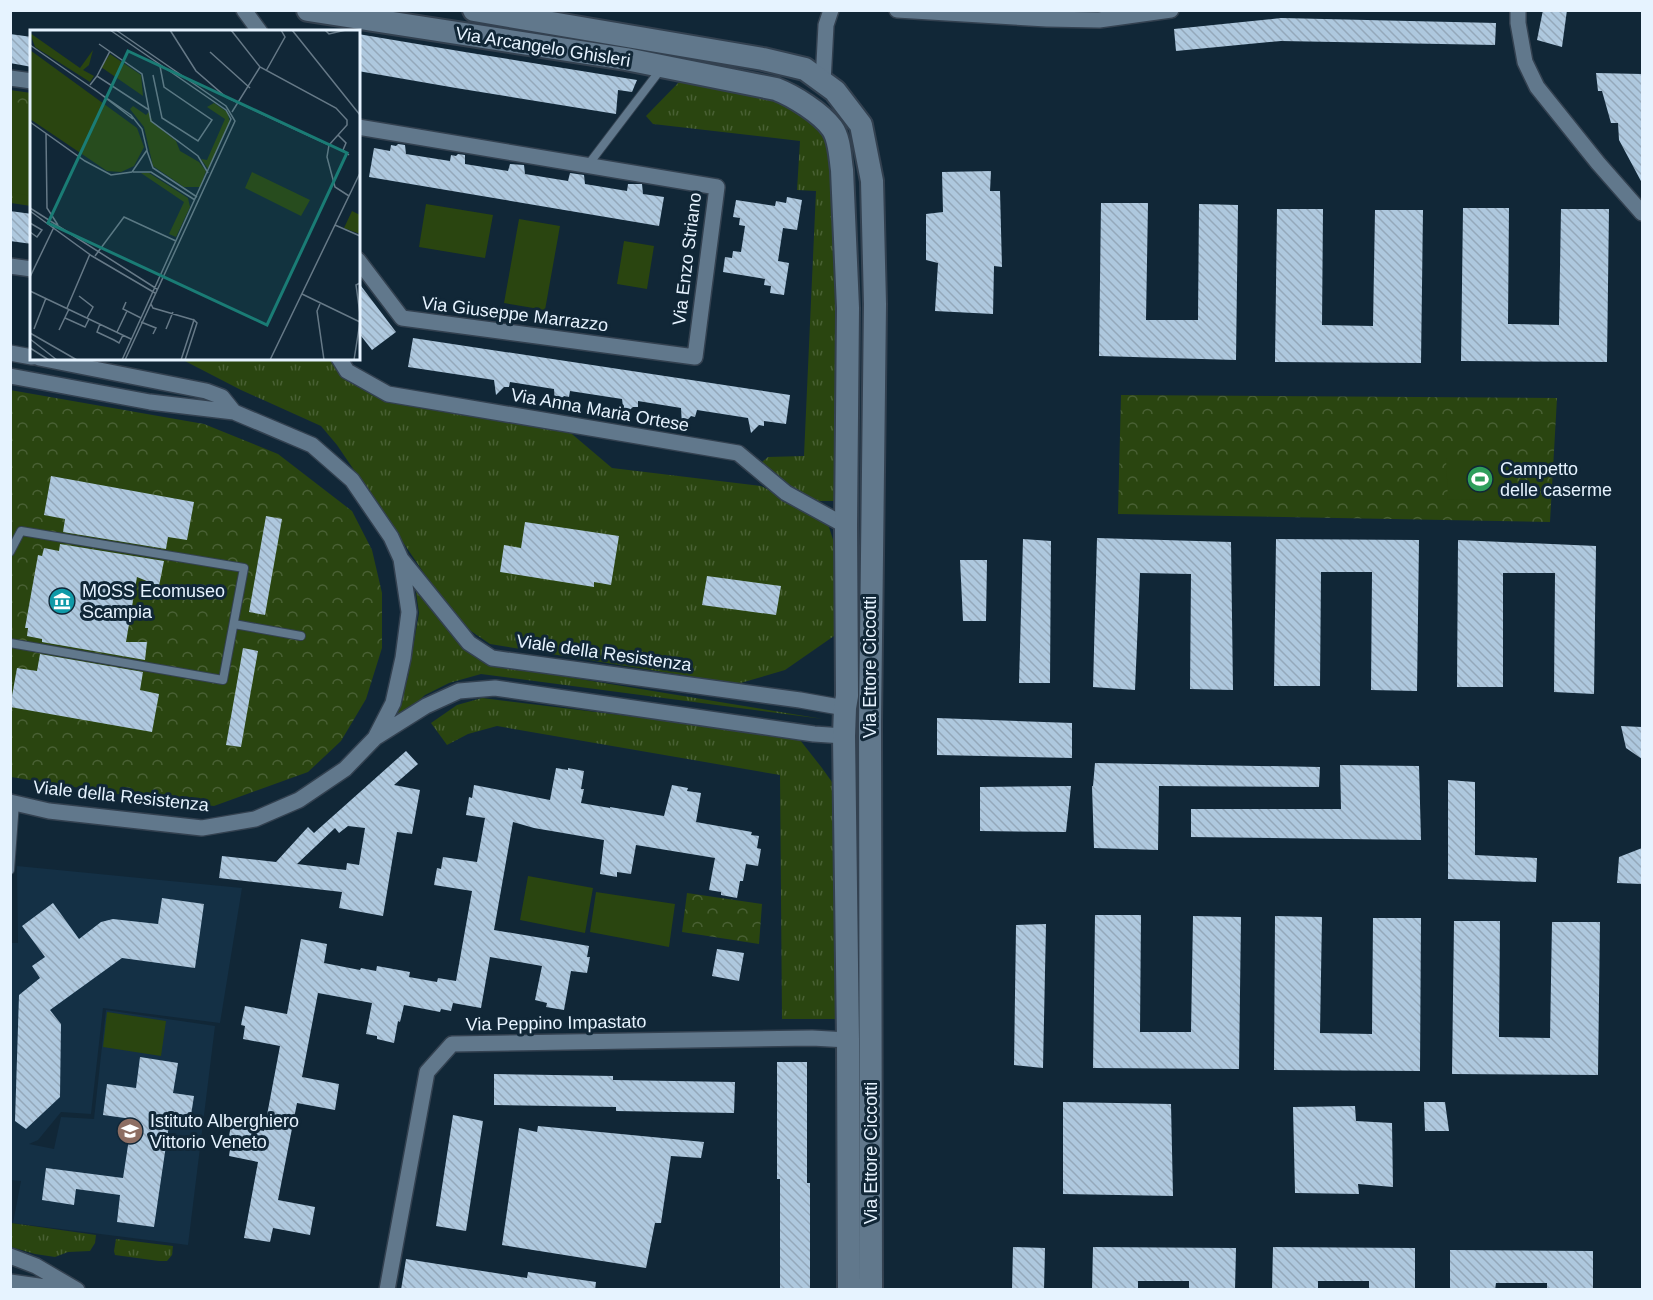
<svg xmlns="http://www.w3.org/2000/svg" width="1653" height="1300" font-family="Arial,sans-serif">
	<defs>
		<pattern id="grass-tufts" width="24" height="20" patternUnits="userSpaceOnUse" patternTransform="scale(1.5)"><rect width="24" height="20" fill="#2a4510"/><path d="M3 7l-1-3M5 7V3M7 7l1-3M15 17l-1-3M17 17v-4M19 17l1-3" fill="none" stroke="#496034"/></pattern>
		<pattern id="park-crowns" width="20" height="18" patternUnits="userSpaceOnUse" patternTransform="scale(1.5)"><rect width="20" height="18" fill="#2a4510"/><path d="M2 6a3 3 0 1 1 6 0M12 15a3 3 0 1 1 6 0" fill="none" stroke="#496034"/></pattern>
		<pattern id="building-back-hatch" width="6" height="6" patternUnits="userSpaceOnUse" patternTransform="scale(1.5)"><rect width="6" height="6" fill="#aec8de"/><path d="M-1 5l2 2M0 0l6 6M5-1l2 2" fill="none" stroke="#94a8ba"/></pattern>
	</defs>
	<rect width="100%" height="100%" fill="#112737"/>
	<path fill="#143045" d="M17,866L242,888L220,1023L103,1008L91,1114L61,1112L38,1140L29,1144L54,1149L61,1117L94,1119L106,1010L215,1026L188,1245L13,1223L21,1181L10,1180V943H18Z"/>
	<path fill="url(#grass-tufts)" d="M681,80L787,93L839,149V501H819L789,492L762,462L768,457L804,456L816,191L797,190L800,141L653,124L646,116Z
		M181,359H340L360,378L429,401L559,423L612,468L761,486L792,502L828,524L837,552V606L834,636L785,670L737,684L490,644L462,625L432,585L337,445L321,426L241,390Z
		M415,586L488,664L823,719L481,674L449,683L425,695L404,714H397L408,677L419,613Z
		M482,698L784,735L800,740L822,768L837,789L836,1019H782L780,775L497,726L468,734L447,745L431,723L457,705Z
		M11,1223L96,1235L95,1243L90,1251L68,1252L55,1257L35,1254L11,1247Z
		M116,1239L173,1246L172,1255L167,1261H159L115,1255L114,1251Z"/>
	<path fill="url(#park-crowns)" d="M10,90L31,93V206L11,203Z
		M10,390L204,424L278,454L352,511L372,550L382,593V648L366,699L341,741L308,772L214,806L124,795L11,777Z
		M1121,395L1557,398L1550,522L1118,514Z
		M687,893L762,904L759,944L682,932Z"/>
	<path fill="#2a4510" d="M10,101L31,105V196L11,192Z
		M426,204L493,215L485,258L419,247Z
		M519,219L560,226L545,310L504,303Z
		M624,241L654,246L647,289L617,284Z
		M1446,458H1511L1514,499L1448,500Z
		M528,876L593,888L585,933L520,920Z
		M596,892L675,904L669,947L590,932Z
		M107,1012L166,1021L161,1056L103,1047Z"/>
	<path fill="url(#building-back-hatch)" fill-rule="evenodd" d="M1543,10H1567L1562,47L1537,40Z
		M1281,18L1496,23L1495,45L1281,41L1176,51L1174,29Z
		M10,34L32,37V67L10,63Z
		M358,34L465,52L637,80L632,92L618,90L616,114L456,88L358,71Z
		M1596,73L1642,74V183L1619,140L1618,123H1611L1602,91H1598Z
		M398,144L405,145L406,154L450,161L451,155L456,156L458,154L465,155V164L508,171L510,164L524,165L525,174L568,181L570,173L584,175L585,184L627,191L628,184H642L643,194L664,197L659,226L369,177L374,148L390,151L391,145L396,146Z
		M991,171L990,191H1000L1002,267L994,266L993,314L935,311L938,263L926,260V214L943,212L942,172Z
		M787,197L802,200L797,230L783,228L778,261L789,263L784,295L770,293L771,286L764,285L765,279L723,272L725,257L732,258L733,251L741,252L745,226L739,225L740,218L733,217L736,200L775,206L776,201L786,203Z
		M1101,203H1148L1146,320H1198L1199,204L1238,205L1236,360L1099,356Z
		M1463,208H1509L1508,324L1559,325L1561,209H1609L1607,362L1461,361Z
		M1277,209H1323L1322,325L1373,326L1375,210H1423L1421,363L1275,362Z
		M10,211L32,214V244L10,241Z
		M358,282L396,332L372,350L358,332Z
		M413,338L790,395L786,424L764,421V426L759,425L751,433L748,418L697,410L695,417L691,416L682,426L681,408L638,401V407H633L624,415L622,399L570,391L569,397L564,396L555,405L554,389L510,382L509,387H504L496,395L494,380L408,367Z
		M51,476L194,502L187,540L168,537L166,549L63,532L65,519L44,515Z
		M266,516L282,519L265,615L249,612Z
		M525,522L619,536L611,585L594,582V587L500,572L504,545L521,548Z
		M1097,538L1231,542L1233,690L1190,689L1191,574L1140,573L1135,690L1093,687Z
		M1023,539L1051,541L1050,683H1019Z
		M1276,539L1419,540L1417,691L1371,690L1372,572H1321L1320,686H1274Z
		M1458,540L1596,546L1594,694L1554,692L1555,573H1503V687H1457Z
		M60,544L164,561L159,586L137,577L126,642H147L145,660L42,642V639L27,636L28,628H25L38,555L42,556L44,548L59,551Z
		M960,560H987L986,621H963Z
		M707,576L781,586L776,615L702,605Z
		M243,648L258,651L241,747L226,745Z
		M40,654L143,672L140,690L159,694L152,732L10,707L17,668L37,671Z
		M937,718L1072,723V758L937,755Z
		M1621,726L1642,727V759L1626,748Z
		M406,751L418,764L394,785L420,790L412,834L397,832L383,916L339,908L342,892L219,878L222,856L276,862L308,827L314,833ZM348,826L365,828L359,865L347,863L346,870L297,864L335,828L339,833Z
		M1095,763L1320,767L1319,787L1159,786L1158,850L1094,848L1092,786H1093Z
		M1340,765L1419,766L1421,840L1191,837V809H1341Z
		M556,768L568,770V768L584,771L581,789H584L581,803L610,808V807L664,816L672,785L688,788L687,791L701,793L696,822L752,832L751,835L759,836L757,848L761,849L758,866L746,864L743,881H740L737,898L721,895V892L709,890L715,858L636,845L631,874L617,872V877L600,874L604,840L534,828L513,822L494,930L589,946L587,957H590L587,973L571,971L564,1010L546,1007L547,1003L535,1000L542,966L490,957L481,1008L453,1003L451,1011L441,1009L440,1012L404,1005L400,1022L398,1021L394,1043L377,1039V1036L366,1034L372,1003L318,993L302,1077L339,1084L335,1110L297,1103L278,1200L315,1207L310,1235L273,1228L270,1242L244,1238L258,1162L229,1156L231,1143L228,1142L231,1125L264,1131L280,1046L243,1039L245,1026L241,1025L245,1006L287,1014L301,939L327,944L324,963L360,970L361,968L376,971L377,966L410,972L409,977L437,982L438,978L456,981L472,891L434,885L437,868L441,869L443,857L477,862L485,818L466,815L469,797L472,798L474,785L550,800Z
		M1448,780L1475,782V855L1537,858L1536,882L1448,879Z
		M1071,786L1066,832L980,831V787Z
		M1642,848V884L1617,883L1619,857Z
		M162,898L204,904L195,968L122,958L50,1010L61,1024L60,1097L26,1129L15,1121L19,995L40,978L32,966L45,957L22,926L53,903L79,939L101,922L113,919L158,924Z
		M1095,915H1141L1140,1032H1191L1193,916L1241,917L1239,1069L1093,1068Z
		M1275,916L1322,917L1320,1033L1372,1034L1373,918H1421L1420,1071L1274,1070Z
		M1454,921H1500L1499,1037L1550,1038L1552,922H1600L1598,1075L1452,1074Z
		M1046,924L1043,1068L1014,1065L1016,925Z
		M717,949L744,953L739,981L712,976Z
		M140,1057L178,1063L173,1093L194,1096L189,1128L169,1125L154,1227L117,1222L120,1195L76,1189L74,1205L42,1200L46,1168L123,1178L132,1119L103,1115L107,1084L136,1088Z
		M777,1062H807V1183H810V1290H780V1179H777Z
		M494,1074L613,1076V1080L735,1082L734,1113L616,1111V1107L494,1105Z
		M1063,1102L1171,1104L1173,1196L1063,1194Z
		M1424,1102H1445L1449,1131H1425Z
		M1355,1106L1356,1121L1392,1123L1393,1187L1358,1184L1359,1194L1295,1193L1293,1107Z
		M453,1115L483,1121L466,1231L436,1226Z
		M538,1126L704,1142L701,1158L671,1156L661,1223H655L646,1268L502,1245L519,1128L537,1132Z
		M1013,1247L1045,1248L1044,1290H1012Z
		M1093,1247L1236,1248L1235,1290H1189V1281H1138V1290H1092Z
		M1273,1247L1415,1248V1290H1369V1281H1318V1290H1272Z
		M1450,1250L1593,1251V1290H1547V1283H1496L1495,1290H1450Z
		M406,1259L527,1278L528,1272L596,1282L595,1290H401Z"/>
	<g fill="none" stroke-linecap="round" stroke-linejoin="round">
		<defs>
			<path id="lane" d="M588,165L661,69
				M10,552L21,531L244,568L223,680L10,643
				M234,624L301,636
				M10,870L15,803"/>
			<path id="street" d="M244,10L260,32
				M897,10L1047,19L1099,20L1171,10
				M1518,10V23L1525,62L1537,87L1598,163L1642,213
				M10,78L32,81
				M823,82L826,25L831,10
				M358,127L717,187L695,357L402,318L358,260
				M10,266L32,269
				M10,353L32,357
				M39,358L206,391L222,397L234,412
				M339,358L347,371L388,394L738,453L786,493L846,526
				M10,376L150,402L234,412L312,445L352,480L391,537L401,559L409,612L403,658L393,703L375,738L345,769L299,800L255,819L202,828L49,811L10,802
				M401,559L469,643L492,658L800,700L845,708
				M375,738L426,706L459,691L495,688L814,734L844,736
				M10,1256L36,1266L77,1290
				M10,1282L67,1290
				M387,1290L427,1072L452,1044L812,1038L848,1040"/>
			<path id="secondary" d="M308,10L626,59L776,89C794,96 821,113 832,128C840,139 840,157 842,170L848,308L846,526L847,696L845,708L844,736L848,1040L849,1290
				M474,10L763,59L805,69L835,91L861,125L872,181L875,304L870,723L871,1290"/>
		</defs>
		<use href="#lane" stroke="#334150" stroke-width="10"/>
		<use href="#street" stroke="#334150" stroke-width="18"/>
		<use href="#secondary" stroke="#334150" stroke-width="26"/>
		<use href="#lane" stroke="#61788c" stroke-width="8"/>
		<use href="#street" stroke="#61788c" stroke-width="15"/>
		<use href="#secondary" stroke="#61788c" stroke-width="22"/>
	</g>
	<defs>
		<symbol id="stadium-disc" viewBox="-11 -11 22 22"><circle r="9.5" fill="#2e9e5b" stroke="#112737"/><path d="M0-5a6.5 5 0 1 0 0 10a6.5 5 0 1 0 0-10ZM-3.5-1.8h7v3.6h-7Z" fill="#fff"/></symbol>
		<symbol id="museum-disc" viewBox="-11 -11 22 22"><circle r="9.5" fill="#0f9aa8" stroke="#112737"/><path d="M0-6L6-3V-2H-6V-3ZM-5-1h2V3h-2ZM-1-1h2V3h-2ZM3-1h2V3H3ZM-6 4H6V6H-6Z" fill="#fff"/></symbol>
		<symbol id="school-disc" viewBox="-11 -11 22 22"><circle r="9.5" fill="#8d6e63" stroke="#112737"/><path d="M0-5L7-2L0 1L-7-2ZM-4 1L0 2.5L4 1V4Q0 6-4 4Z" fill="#fff"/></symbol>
	</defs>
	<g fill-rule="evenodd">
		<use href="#stadium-disc" x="1465" y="464" width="30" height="30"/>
		<use href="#museum-disc" x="47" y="586" width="30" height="30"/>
		<use href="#school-disc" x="115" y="1116" width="30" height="30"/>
	</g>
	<g text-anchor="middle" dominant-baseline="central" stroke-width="6" stroke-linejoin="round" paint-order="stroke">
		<g font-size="18" fill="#e6f3ff" stroke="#112737">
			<text transform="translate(543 47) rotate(9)">Via Arcangelo Ghisleri</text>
			<text transform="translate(687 259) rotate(-83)">Via Enzo Striano</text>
			<text transform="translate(515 314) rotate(7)">Via Giuseppe Marrazzo</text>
			<text transform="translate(600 410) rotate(10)">Via Anna Maria Ortese</text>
			<text transform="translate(604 653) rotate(8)">Viale della Resistenza</text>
			<text transform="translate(870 667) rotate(-90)">Via Ettore Ciccotti</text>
			<text transform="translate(121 796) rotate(6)">Viale della Resistenza</text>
			<text transform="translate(556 1023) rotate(-1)">Via Peppino Impastato</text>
			<text transform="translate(871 1153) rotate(-90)">Via Ettore Ciccotti</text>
		</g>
		<g font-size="18" fill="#e6f3ff" stroke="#112737" text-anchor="start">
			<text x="1500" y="469">Campetto<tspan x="1500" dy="21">delle caserme</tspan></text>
			<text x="82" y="591">MOSS Ecomuseo<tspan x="82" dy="21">Scampia</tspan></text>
			<text x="150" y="1121">Istituto Alberghiero<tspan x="150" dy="21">Vittorio Veneto</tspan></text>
		</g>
	</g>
	<g transform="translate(30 30)">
		<rect width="330" height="330" fill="#112737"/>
		<path d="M0,3L50,38L63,20L59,35L53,40L64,46L60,52L5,17ZM184,73L197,82L200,92L178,139L171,129L177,130L195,89L177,77ZM103,76L116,85L119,82L123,93L146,111L150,121L169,132L176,141L170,157H154L123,136L114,97L100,79ZM111,143H119L158,168L160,177L146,207L139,204L154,172Z" fill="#2a4510"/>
		<path d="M0,20L107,98L114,117L104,136L91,142L77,141L0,89ZM80,24L111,45L113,66L71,37ZM222,142L280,170L271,186L215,158ZM322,181L330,185V204L314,198Z" fill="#2a4510"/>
		<path fill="none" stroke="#667987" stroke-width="1.5" d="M80,0L196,80L201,89L92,330M86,0L196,76L205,91L95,330M140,0L166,41L196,67L299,115M201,0L230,37L306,78L317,90V95L299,115L297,127L305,157L319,166M262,0L330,85M295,0L299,4L316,0M69,14L112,44L121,91L168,126L178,143M0,15L101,85L112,99L117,120L102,142L81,145L55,131L0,92M180,22L220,58M236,41L255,7L251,0M123,45L132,88L168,111L182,90L134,57L130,36M67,46L80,21M60,55L67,46L119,80M64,59L103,89M202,82L230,37M16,104L17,178L28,195M308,105L316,113L313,120L319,125M117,121L123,138L167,167M103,142H121L165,170M0,178L127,259M0,181L62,226L125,263M0,193L12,200L7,207L0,202M305,195L330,206M65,226L94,187L146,211M0,247L24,197M0,261L101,309M272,264L330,292M49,266L63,277L57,288M96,272L93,279L111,288M121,274L123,278L164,290M290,274L287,281L294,330M37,278L60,224M330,284L326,255L330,253M35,288L55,297L59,289M111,292L126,298L123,304M70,294L67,302L84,310L89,313L93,305M4,299L16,268M136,299L143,282M29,300L39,279M87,302L97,281M0,303L47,330M0,309L27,330M0,318L19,330M151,330L164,290L167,293L155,330M240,330L330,143M324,330L330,292"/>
		<path fill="#1a7c75" fill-opacity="0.15" stroke="#1a7c75" stroke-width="3" d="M98,21L317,123L237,295L18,193Z"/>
		<rect width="330" height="330" fill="none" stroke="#e6f3ff" stroke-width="3"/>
	</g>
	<rect width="1653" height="1300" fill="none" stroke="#e6f3ff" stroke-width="24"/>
</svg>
